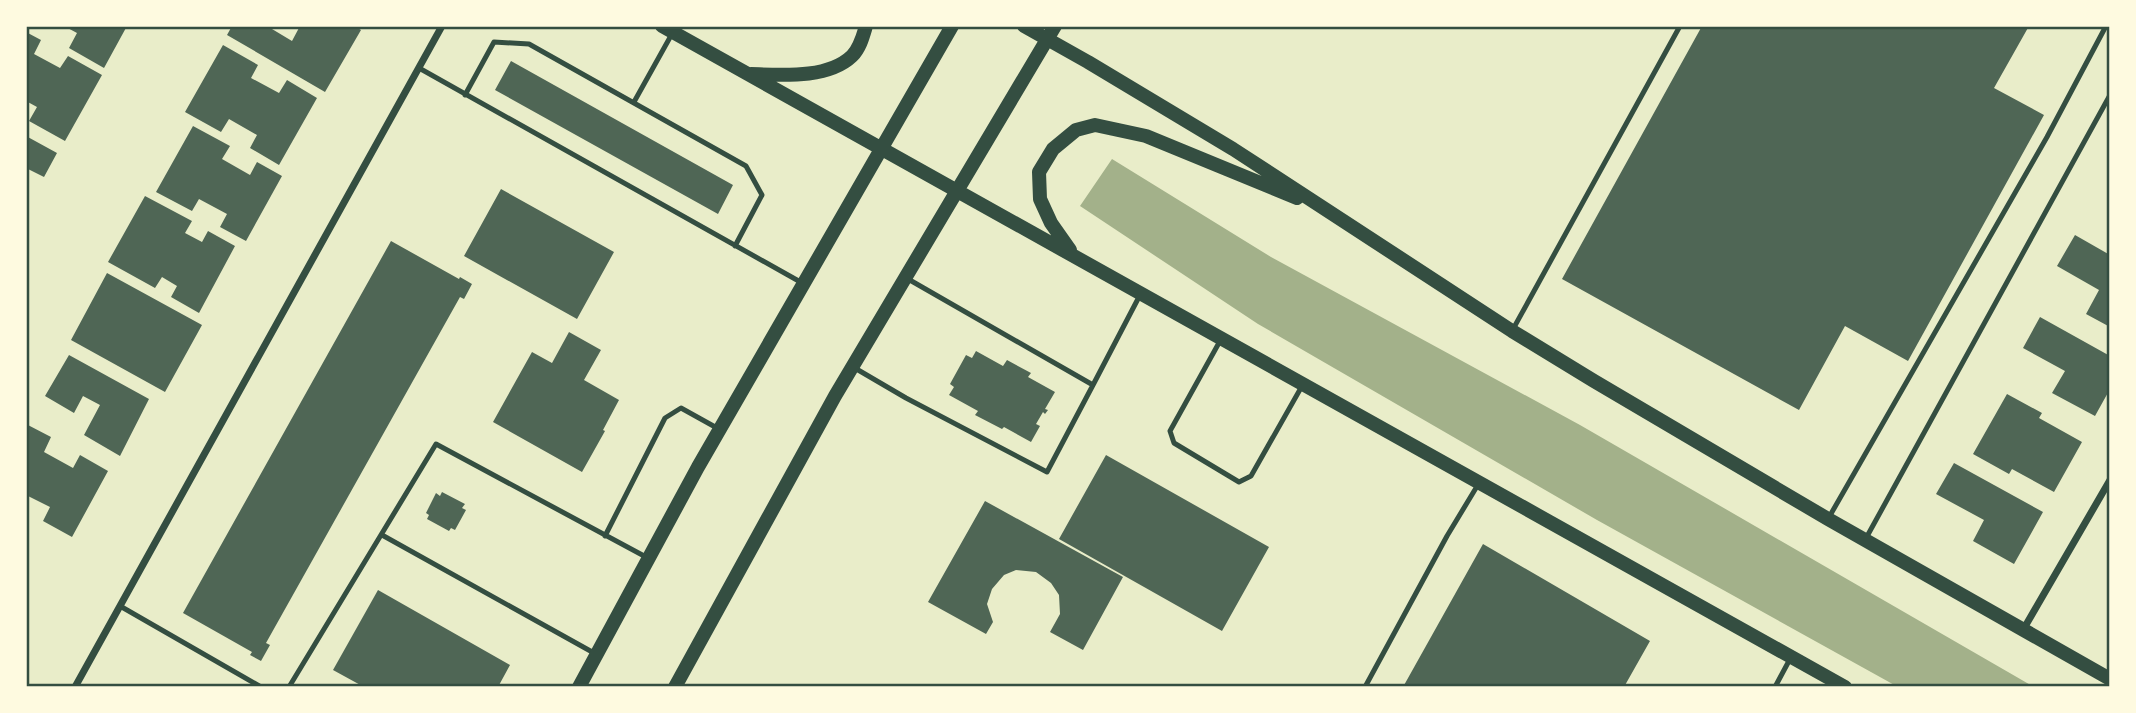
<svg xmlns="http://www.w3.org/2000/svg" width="2136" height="713" font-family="'PT Sans',sans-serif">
	<rect width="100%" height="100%" fill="#e9edc9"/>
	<path fill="#a3b18a" d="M1112,159L1271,257L1580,425L2034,687H1898L1597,520L1258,324L1080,206Z"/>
	<path fill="#4f6655" d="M64,26H127L104,68L69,48L77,33Z
		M232,26H267L292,41L300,26H355L361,30L325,92L227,35Z
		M1702,26H2029L1994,88L2044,115L1908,361L1845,326L1799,410L1562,279Z
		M26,32L41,40L34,54L60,68L68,56L102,75L65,141L29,121L37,107L26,101Z
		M223,45L258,65L251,78L279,93L287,80L317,98L279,165L250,148L257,135L229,119L221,132L185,112Z
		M511,61L733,185L718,214L495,90Z
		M193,126L230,146L222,159L250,175L257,162L282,176L246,241L220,227L227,214L199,199L192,211L156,192Z
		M26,136L57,153L44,177L26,168Z
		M501,189L614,252L577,319L464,256Z
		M145,196L192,221L185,233L202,242L208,231L235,246L199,313L171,297L177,286L162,277L155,288L108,262Z
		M2075,235L2110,255V327L2086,314L2099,290L2057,266Z
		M391,241L459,279L460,277L472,284L464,299L460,297L266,643L270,645L261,661L250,655L252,652L183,613Z
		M107,273L202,325L165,392L71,340Z
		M2040,317L2110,356V389L2095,416L2052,393L2065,371L2023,348Z
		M569,332L601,350L584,380L619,400L603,430L605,431L582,472L493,422L532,352L552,363Z
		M976,351L1003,366L1007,360L1031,373L1028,377L1055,392L1045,409L1048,410L1045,414L1043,412L1036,424L1040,426L1031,442L1004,427L1002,429L975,415L978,411L949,395L954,387L950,384L966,355L972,358Z
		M69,355L149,399L120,456L84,435L100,405L83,396L74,413L45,396Z
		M2007,394L2042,413L2039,418L2082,442L2054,492L2012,469L2009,474L1973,454Z
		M26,424L51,437L44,452L73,468L80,455L108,471L72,537L43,521L50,507L26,495Z
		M1106,455L1269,547L1222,631L1059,539Z
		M1954,463L2043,512L2014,564L1973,541L1984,520L1936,494Z
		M442,492L465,504L462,508L466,510L455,530L451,528L449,531L427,519L429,515L426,513L436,493L440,496Z
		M985,501L1123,577L1083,650L1050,632L1060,614L1059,595L1051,583L1036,572L1016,570L1004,575L992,589L987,604L993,622L986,634L928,602Z
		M1483,544L1650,641L1624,687H1403Z
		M378,590L510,665L498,687H364L333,670Z"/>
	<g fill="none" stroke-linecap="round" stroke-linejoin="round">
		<path stroke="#344e41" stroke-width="5" d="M419,68L804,284
			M465,95L494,42L529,44L746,166L762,195L735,246
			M634,102L673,32
			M1512,331L1680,26
			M1220,341L1170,431L1174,443L1239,482L1251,476L1302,386
			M853,367L906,398L1047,472L1093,385L908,279
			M1093,385L1140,295
			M1828,519L2047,137L2106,26
			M382,535L594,653
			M605,536L665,418L681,408L717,428
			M1865,540L2110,95
			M120,606L261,687
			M289,687L436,444L646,557
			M1365,687L1447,536L1479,483
			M1775,687L1790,659"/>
		<path stroke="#344e41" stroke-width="7" d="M2023,630L2110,480
			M75,687L442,26"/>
		<path stroke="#344e41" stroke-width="14" d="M662,26L1845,687
			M1024,26L1088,62L1233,149L1512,331L1594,381L1828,519L2110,679
			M751,74C782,75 828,79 852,56C860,48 863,36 866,26
			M1070,250L1051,223L1040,199L1039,172L1053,149L1076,130L1095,125L1146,136L1297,198
			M579,687L698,467L952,26
			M675,687L835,396L1055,26"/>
	</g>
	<rect width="2136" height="713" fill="none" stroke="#fefae0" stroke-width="56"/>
	<rect x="28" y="28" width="2080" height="657" fill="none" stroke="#344e41" stroke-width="2.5"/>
</svg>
